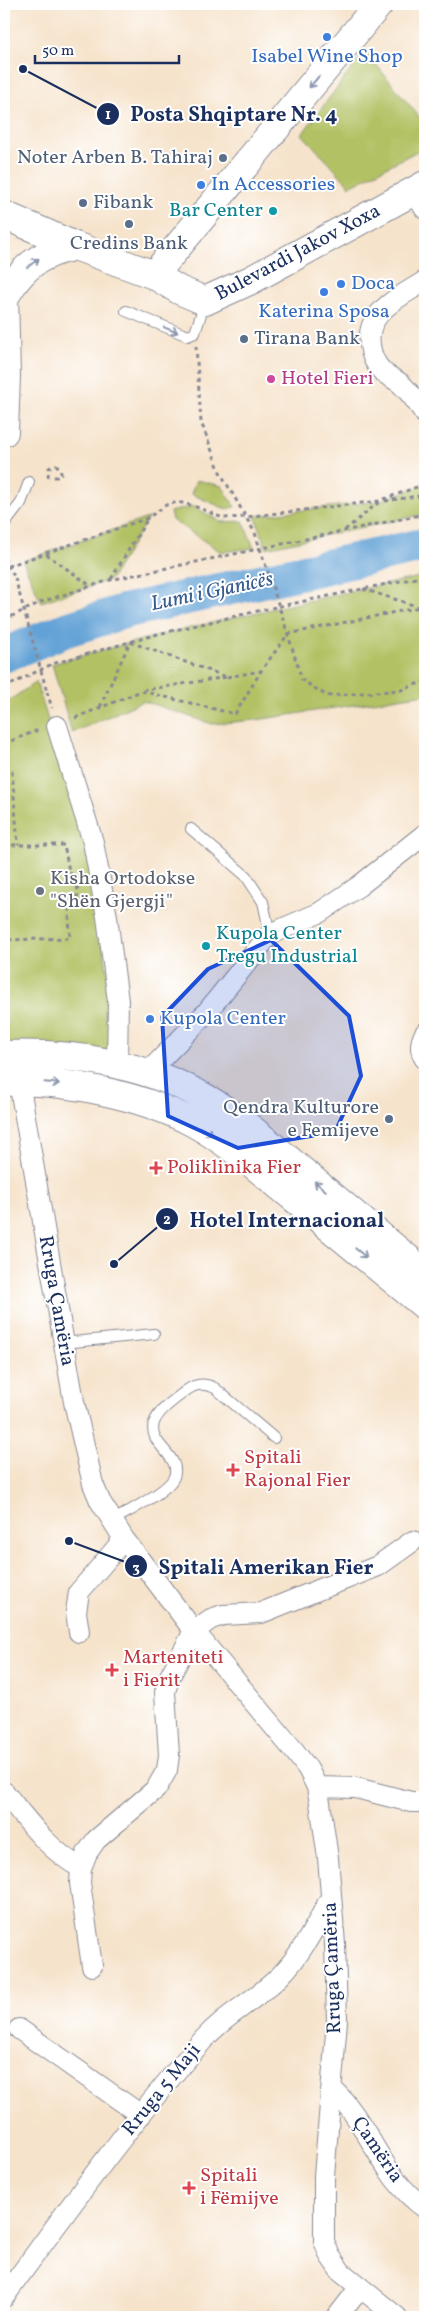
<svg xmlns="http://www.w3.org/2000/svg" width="429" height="2321" font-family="Vollkorn,serif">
	<rect width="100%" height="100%" fill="#fff"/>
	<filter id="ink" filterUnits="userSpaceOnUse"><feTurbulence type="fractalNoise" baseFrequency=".02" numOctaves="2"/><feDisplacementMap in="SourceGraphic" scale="10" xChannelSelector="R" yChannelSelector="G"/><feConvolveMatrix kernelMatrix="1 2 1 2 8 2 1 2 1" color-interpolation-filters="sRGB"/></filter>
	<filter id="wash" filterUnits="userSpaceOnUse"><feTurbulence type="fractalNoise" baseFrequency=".0096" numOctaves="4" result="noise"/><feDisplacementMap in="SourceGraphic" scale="20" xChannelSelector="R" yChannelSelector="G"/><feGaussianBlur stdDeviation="1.12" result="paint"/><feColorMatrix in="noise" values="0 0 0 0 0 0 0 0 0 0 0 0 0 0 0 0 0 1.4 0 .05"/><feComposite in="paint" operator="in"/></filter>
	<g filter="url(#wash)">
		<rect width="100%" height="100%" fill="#f6e3cb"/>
		<path fill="#b2c163" stroke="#667860" d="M365,51L425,124V147L350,186L302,134Z
			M196,480L222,486L235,507L226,509L191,494Z
			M425,484V514L266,548L255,516L379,501Z
			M193,506L221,522L243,521L254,548L221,552L172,520L170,512Z
			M148,518L110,580L41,602L23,561Z
			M425,576V694L256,720L212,724L143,701L72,733L52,664C175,629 300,602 425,576Z
			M36,682L87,842L112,1001L111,1058L4,1050V704Z"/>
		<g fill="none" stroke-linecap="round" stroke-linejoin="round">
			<path stroke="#64a2d6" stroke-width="35" d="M4,655L65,630L125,611L425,545"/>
		</g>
	</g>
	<g filter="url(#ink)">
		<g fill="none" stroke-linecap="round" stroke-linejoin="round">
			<defs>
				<path id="lane" d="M126,311L188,336L195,333L205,302
					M4,525L21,503L29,482
					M191,829L246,876L263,902L270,934
					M63,1343L154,1334
					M112,1521C125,1513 169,1491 174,1477C182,1455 147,1445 154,1423C158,1410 177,1398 187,1390C196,1383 205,1383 215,1388L274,1438"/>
				<path id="street" d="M414,191L425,209
					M425,281C409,291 387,302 376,318C365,333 369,358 382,371C387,376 395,379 401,384C410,393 418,403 425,414
					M57,726L93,842L107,917L118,1001L117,1064
					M425,1033C420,1042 419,1050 425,1059
					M17,1070L74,1402L93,1484L100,1501L124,1539L194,1631L296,1753L308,1769L317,1787L320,1803L328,1858L335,1944L337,2021L324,2176V2241L330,2256L341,2272L397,2317
					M149,1074L158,1062L206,1013L270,934L319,913L359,886L425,834
					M79,1632L76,1612L79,1592L124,1539
					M317,1787L356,1788L411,1802H425
					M4,1792C28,1821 48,1850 81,1868L87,1853L96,1840L156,1789L167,1770L169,1755L165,1692L169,1678L194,1631L211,1619L223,1615L261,1613L378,1566L413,1541
					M81,1868L80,1883L92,1966
					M19,2029L141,2115
					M332,2089C370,2123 380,2177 425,2208
					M4,2297C68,2209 132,2120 204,2039C226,2014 256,2000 280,1976C302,1954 316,1925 331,1897
					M337,2317L360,2287"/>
				<path id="secondary" d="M4,215L75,246L154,275L179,290L205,301L251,280L425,185
					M154,275L379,4
					M4,295L6,376L4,432
					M4,298C23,266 39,254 75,246
					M4,1055C73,1052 148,1064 209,1100C243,1120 272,1146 302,1171C343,1205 384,1239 425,1273
					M4,1082C64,1079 141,1095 194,1123C230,1143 262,1172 294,1198C338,1234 381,1270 425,1306"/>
			</defs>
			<use href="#lane" stroke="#888994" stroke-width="12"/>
			<use href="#street" stroke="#888994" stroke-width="22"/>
			<use href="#secondary" stroke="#888994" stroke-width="30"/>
			<path stroke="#888994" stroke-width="3" stroke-dasharray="4 4" stroke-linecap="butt" d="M196,346L201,422L220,472L255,533
				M48,477L49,468L56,465L60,468L61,473L58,477H53
				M385,501L425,495
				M345,530L379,502
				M46,554L91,586
				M4,558L15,578
				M8,566L148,518L166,505L178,502L194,506L223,518L246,517L379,501L425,484
				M111,579L148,518
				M363,589L419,607
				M4,620L41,602L110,580L425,514
				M285,625L302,680L327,696L401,690L425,681
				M227,677L261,671
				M4,688L52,664L158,634L262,610L425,576
				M47,692L52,708
				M100,707L130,642L227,677L144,690
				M75,718L141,691L235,714L261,671L288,634L425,606
				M4,744L38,730
				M4,770L12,772L18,845
				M4,845H64L69,871L77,884L78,892L77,899L69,911L70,938L4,940"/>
			<use href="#lane" stroke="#fff" stroke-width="10"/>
			<use href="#street" stroke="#fff" stroke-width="20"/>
			<use href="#secondary" stroke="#fff" stroke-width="28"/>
			<path stroke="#888994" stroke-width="3" stroke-dasharray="4 4" stroke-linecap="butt" d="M255,533L285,625
				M15,578L47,692"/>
		</g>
		<defs><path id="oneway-shaft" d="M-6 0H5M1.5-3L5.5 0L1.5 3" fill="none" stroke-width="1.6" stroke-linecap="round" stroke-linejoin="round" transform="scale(1.25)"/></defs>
		<g stroke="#8d97ae">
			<use href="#oneway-shaft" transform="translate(314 82) rotate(130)"/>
			<use href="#oneway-shaft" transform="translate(33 263) rotate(-37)"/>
			<use href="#oneway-shaft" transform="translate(171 330) rotate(21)"/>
			<use href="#oneway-shaft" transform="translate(52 1083) rotate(5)"/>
			<use href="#oneway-shaft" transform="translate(206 1131) rotate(31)"/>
			<use href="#oneway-shaft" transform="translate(320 1186) rotate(-140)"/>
			<use href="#oneway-shaft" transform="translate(361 1253) rotate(39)"/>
		</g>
	</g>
	<path fill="#1d4ed8" fill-opacity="0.2" stroke="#1d4ed8" stroke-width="4" stroke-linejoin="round" d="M271,940L349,1016L361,1076L335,1132L238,1148L168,1116L162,1017L208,969Z"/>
	<g fill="#3f7fe0" stroke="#fff" stroke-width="2">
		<circle cx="327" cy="37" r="5"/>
		<circle cx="201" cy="185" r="5"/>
		<circle cx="341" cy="284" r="5"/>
		<circle cx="324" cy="292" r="5"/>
		<circle cx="150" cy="1019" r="5"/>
	</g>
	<g fill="#5c6f8a" stroke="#fff" stroke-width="2">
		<circle cx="223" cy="158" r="5"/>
		<circle cx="83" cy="203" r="5"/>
		<circle cx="129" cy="224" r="5"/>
		<circle cx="244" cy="339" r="5"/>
		<circle cx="389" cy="1119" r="5"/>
	</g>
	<g fill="#0f9aa8" stroke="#fff" stroke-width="2">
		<circle cx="273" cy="211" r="5"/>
		<circle cx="206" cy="946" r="5"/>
	</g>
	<circle fill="#d1479c" stroke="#fff" stroke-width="2" cx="271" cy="379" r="5"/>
	<circle fill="#6b7280" stroke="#fff" stroke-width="2" cx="40" cy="891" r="5"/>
	<g fill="#e0444e" stroke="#fff" stroke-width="2">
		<path d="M153.5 1160.5h5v5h5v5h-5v5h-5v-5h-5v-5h5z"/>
		<path d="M230.5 1462.5h5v5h5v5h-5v5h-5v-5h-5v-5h5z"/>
		<path d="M109.5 1662.5h5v5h5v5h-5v5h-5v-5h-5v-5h5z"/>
		<path d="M186.5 2180.5h5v5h5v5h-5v5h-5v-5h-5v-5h5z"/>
	</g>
	<g text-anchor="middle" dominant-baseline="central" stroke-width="4" stroke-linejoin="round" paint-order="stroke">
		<g font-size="20" fill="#366cbe" stroke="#fff" text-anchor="start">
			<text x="327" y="57" text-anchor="middle">Isabel Wine Shop</text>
			<text x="211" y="185">In Accessories</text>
			<text x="351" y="284">Doca</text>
			<text x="324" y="312" text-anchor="middle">Katerina Sposa</text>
			<text x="160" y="1019">Kupola Center</text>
		</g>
		<g font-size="20" fill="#4e5e75" stroke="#fff" text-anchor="end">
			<text x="213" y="158">Noter Arben B. Tahiraj</text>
			<text x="93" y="203" text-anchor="start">Fibank</text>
			<text x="129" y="244" text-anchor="middle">Credins Bank</text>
			<text x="254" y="339" text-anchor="start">Tirana Bank</text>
			<text x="379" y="1108">Qendra Kulturore<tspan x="379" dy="23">e Femijeve</tspan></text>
		</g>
		<g font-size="20" fill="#0d838f" stroke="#fff" text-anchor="end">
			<text x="263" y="211">Bar Center</text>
			<text x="216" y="934" text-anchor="start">Kupola Center<tspan x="216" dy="23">Tregu Industrial</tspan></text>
		</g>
		<g font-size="20" fill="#1b2f5e" stroke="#fff">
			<text transform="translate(298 253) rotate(-28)">Bulevardi Jakov Xoxa</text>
			<text transform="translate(56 1301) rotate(80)">Rruga Çamëria</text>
			<text transform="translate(333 1968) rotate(-92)">Rruga Çamëria</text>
			<text transform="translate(162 2090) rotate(-51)">Rruga 5 Maji</text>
			<text transform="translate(377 2150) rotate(56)">Çamëria</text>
		</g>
		<g font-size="20" fill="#b23c85" stroke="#fff" text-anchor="start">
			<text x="281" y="379">Hotel Fieri</text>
		</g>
		<g font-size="20" fill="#5b616d" stroke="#fff" text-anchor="start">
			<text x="50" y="879">Kisha Ortodokse<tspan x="50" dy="23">"Shën Gjergji"</tspan></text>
		</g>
		<g font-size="20" fill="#be3a42" stroke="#fff" text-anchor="start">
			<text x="167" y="1168">Poliklinika Fier</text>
			<text x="244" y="1458">Spitali<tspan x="244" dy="23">Rajonal Fier</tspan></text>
			<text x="123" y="1658">Marteniteti<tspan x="123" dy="23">i Fierit</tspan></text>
			<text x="200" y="2176">Spitali<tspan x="200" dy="23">i Fëmijve</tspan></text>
		</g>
		<g font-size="21" font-style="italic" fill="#385d8e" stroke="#fff">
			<text transform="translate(212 592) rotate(-12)">Lumi i Gjanicës</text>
		</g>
	</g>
	<path fill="none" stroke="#1b2f5e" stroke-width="2" d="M23 69L108 114M114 1264L167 1219M69 1541L136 1566"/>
	<g fill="#1b2f5e" stroke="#fff" stroke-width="2">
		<circle cx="23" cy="69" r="5"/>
		<circle cx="114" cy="1264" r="5"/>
		<circle cx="69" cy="1541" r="5"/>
		<circle cx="108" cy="114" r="12"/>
		<circle cx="167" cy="1219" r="12"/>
		<circle cx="136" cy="1566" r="12"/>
	</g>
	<g font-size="15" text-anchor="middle" font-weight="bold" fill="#fff">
		<text x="108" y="119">1</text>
		<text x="167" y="1224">2</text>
		<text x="136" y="1572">3</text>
	</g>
	<g font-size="21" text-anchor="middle" font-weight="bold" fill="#1b2f5e" stroke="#fff" stroke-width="4" stroke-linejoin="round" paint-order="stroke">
		<text x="234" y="121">Posta Shqiptare Nr. 4</text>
		<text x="287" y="1227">Hotel Internacional</text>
		<text x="266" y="1574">Spitali Amerikan Fier</text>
	</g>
	<rect width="429" height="2321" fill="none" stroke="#fff" stroke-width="20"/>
	<path d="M35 55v8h144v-8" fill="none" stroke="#1b2f5e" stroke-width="2.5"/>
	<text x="42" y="55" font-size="15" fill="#1b2f5e" stroke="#ffffff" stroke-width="4" paint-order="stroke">50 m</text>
</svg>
